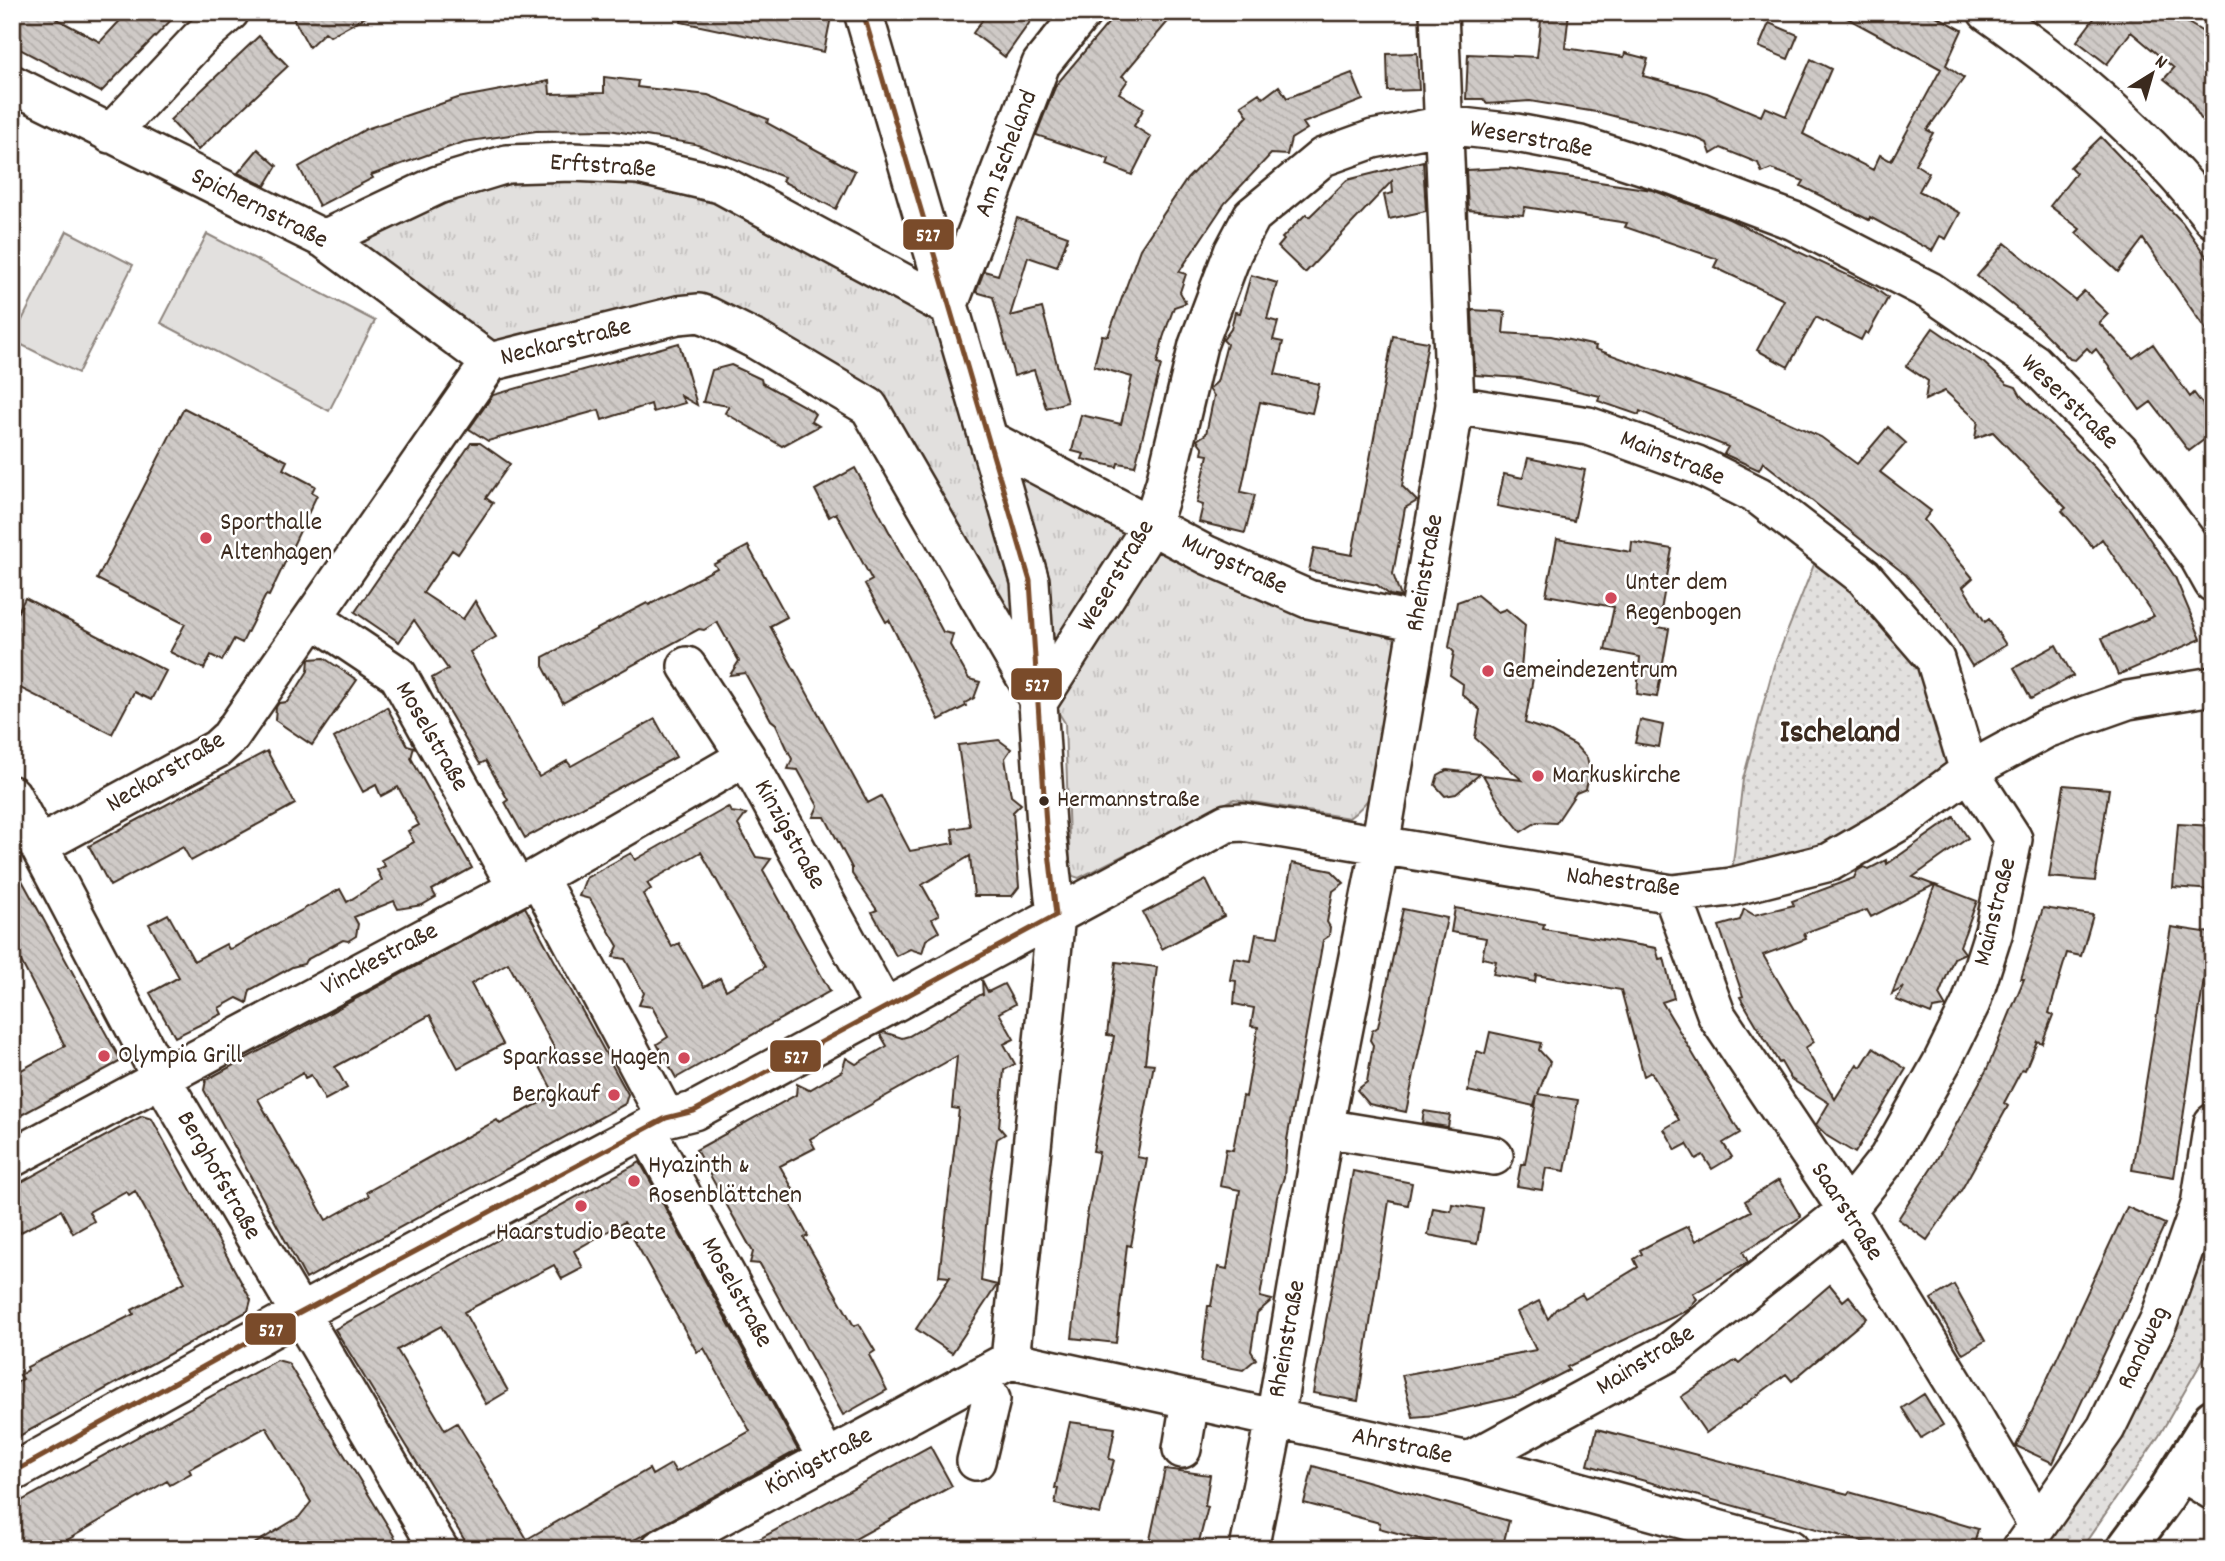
<svg xmlns="http://www.w3.org/2000/svg" width="2225" height="1561" font-family="Dekko,sans-serif">
	<defs>
		<pattern id="grass-dots" width="8" height="8" patternUnits="userSpaceOnUse" patternTransform="scale(1.75)"><rect width="8" height="8" fill="#e2e0de"/><path d="M2 2h.1M6 6h.1" fill="none" stroke="#c3c0be" stroke-width="1.8" stroke-linecap="round"/></pattern>
		<pattern id="park-tufts" width="24" height="20" patternUnits="userSpaceOnUse" patternTransform="scale(1.75)"><rect width="24" height="20" fill="#e2e0de"/><path d="M3 7l-1-3M5 7V3M7 7l1-3M15 17l-1-3M17 17v-4M19 17l1-3" fill="none" stroke="#c3c0be"/></pattern>
		<pattern id="building-back-hatch" width="6" height="6" patternUnits="userSpaceOnUse" patternTransform="scale(1.75)"><rect width="6" height="6" fill="#cfcac7"/><path d="M-1 5l2 2M0 0l6 6M5-1l2 2" fill="none" stroke="#b3aeaa"/></pattern>
	</defs>
	<rect width="100%" height="100%" fill="#fff"/>
	<filter id="ink" filterUnits="userSpaceOnUse"><feTurbulence type="fractalNoise" baseFrequency=".0143" numOctaves="2"/><feDisplacementMap in="SourceGraphic" scale="14" xChannelSelector="R" yChannelSelector="G"/><feConvolveMatrix kernelMatrix="1 2 1 2 8 2 1 2 1" color-interpolation-filters="sRGB"/></filter>
	<g filter="url(#ink)">
		<path fill="url(#grass-dots)" stroke="#8e857e" stroke-width="2" d="M1821,547L1935,659L1951,744L1948,767L1837,844L1732,872L1743,779L1774,665Z
			M2213,1207V1342L2159,1436L2081,1549H2040Z"/>
		<path fill="url(#park-tufts)" stroke="#8e857e" stroke-width="2" d="M638,165L948,307L988,439L1207,555L1417,622C1407,681 1401,781 1349,818L1234,799L1079,878L1073,876L1070,870L1065,723L875,416L708,316L490,362L324,239L438,185Z"/>
		<path fill="#e2e0de" stroke="#8e857e" stroke-width="2" d="M67,231L133,265L78,373L12,340Z
			M207,234L375,321L329,411L161,323Z"/>
		<path fill="url(#building-back-hatch)" stroke="#3b2a1e" stroke-width="2" fill-rule="evenodd" d="M12,12H61L57,19L100,42L128,12H179L101,92L12,45Z
			M290,12H375L330,36L325,32L309,47Z
			M682,12H832L824,52L681,22Z
			M988,12H1037L1005,57L973,33Z
			M1123,12H1176L1122,76L1128,80L1119,93L1144,108L1134,126L1151,137L1132,175L1107,165L1109,159L1036,135L1056,85L1115,15L1118,18Z
			M1542,12H1569L1565,48L1624,57L1625,53L1648,59L1643,76L1707,93L1761,116L1765,107L1786,116L1811,59L1831,69L1803,134L1873,170L1880,155L1891,161L1941,69L1836,12H1929L1962,30L1946,65L1964,78L1927,130L1933,133L1915,164L1929,173L1919,191L1960,213L1946,239L1940,236L1932,251L1870,217L1869,220L1801,186L1804,181L1771,169L1762,173L1758,163L1721,148L1711,154L1707,143L1694,137L1602,113L1530,101L1487,104L1483,99H1466L1468,54L1537,57Z
			M2099,12H2170L2203,32L2213,47V138L2188,98L2164,79L2174,68L2131,32L2107,64L2077,41Z
			M1769,23L1798,35L1788,59L1759,47Z
			M259,36L288,66L198,150L170,120Z
			M1417,53L1419,90L1388,91L1387,54Z
			M1352,73L1363,100L1303,123L1307,129L1291,139L1287,155L1271,154L1225,203L1179,272L1186,274L1180,292L1186,303L1174,307L1163,338L1157,364L1161,365L1135,466L1118,463L1117,467L1082,459L1084,454L1072,451L1081,415L1121,424L1132,377L1094,366L1102,335L1108,336L1140,249L1187,179L1248,116L1241,105L1259,93L1263,98L1279,86L1287,98Z
			M604,77L638,81L637,87L708,95L768,119L767,123L855,171L836,209L782,181L784,177L695,144L609,130L536,131L464,142L424,156L371,175L373,178L319,206L299,167L366,129L458,98L549,81L550,94L604,93Z
			M2101,137L2182,222L2213,266V340L2143,239L2118,272L2076,233L2080,229L2050,206L2076,173L2070,167Z
			M258,149L277,166L265,186L238,173Z
			M1423,161L1426,211L1389,219L1384,195L1393,193L1392,181L1305,273L1278,247L1284,240L1282,238L1306,214L1309,217L1347,180Z
			M1507,168L1652,190L1729,219L1873,287L1888,298L1868,334L1865,332L1861,340L1816,317L1788,367L1757,350L1784,300L1714,267L1718,259L1625,227L1627,223L1525,207L1523,215L1468,210L1466,170Z
			M1017,218L1068,236L1057,267L1028,257L1010,316L1042,308L1067,402L1046,408L1034,370L1014,376L993,297L976,292L984,271L998,275Z
			M2005,243L2075,300L2084,291L2108,314L2099,323L2133,358L2153,344L2190,397L2194,393L2213,418V433L2189,451L2151,402L2140,410L2096,349L2092,353L2087,348L2075,360L2070,359L2032,321L1977,276Z
			M1251,275L1277,283L1267,319L1278,322L1273,340L1283,342L1275,374L1319,384L1312,413L1260,402L1241,492L1255,495L1245,533L1199,522L1203,505L1197,503L1208,455L1202,454L1203,448L1197,440L1206,434L1214,396L1209,389L1217,382L1227,344L1223,340L1231,329L1235,312L1240,313Z
			M1472,310L1505,312L1503,333L1551,336L1596,346L1595,349L1748,404L1821,437L1857,464L1888,427L1906,443L1880,472L1931,511L1924,520L1973,578L1963,587L1985,622L1989,619L2006,645L1972,666L1940,614L1906,575L1763,462L1759,470L1724,454L1728,447L1640,411L1639,415L1598,401L1600,396L1521,378L1475,375Z
			M1933,328L1984,363L2007,384L2016,387L2021,396L2095,468L2131,511L2175,577L2201,639L2118,675L2102,638L2154,616L2102,539L2093,547L2062,511L2066,508L1993,432L1975,438L1978,421L1945,391L1925,400L1928,381L1906,366Z
			M1393,336L1428,342L1402,486L1417,501L1405,508L1393,574L1401,597L1390,595L1377,585L1309,571L1314,548L1352,555Z
			M679,343L697,405L681,396L685,403L653,412L651,404L602,420L599,410L488,441L469,429L493,395Z
			M731,365L761,379L762,383L811,410L815,414L811,421L819,426L782,446L725,413L729,406L703,402L712,370Z
			M184,408L287,461L283,469L315,486L312,492L317,495L269,596L266,595L242,643L234,639L222,661L211,655L204,669L170,652L185,624L97,579Z
			M471,443H480L510,464L486,498L493,503L458,554L452,550L423,593L463,619L475,601L496,637L470,652L539,777L567,761L571,766L655,719L676,757L525,838L505,802L508,800L486,761L480,764L439,695L432,678L448,669L414,620L399,642L355,612Z
			M1528,458L1585,470L1574,521L1497,506L1504,474L1523,478Z
			M855,468L943,632L953,634L950,645L969,679L980,682L974,698L965,703L966,706L939,720L889,620L886,622L865,584L872,580L836,513L829,517L815,490Z
			M1557,539L1631,552L1632,542L1672,549L1658,627L1669,629L1657,697L1637,694L1640,657L1605,650L1614,607L1546,595Z
			M748,546L787,617L770,626L868,803L881,796L910,851L954,843L952,829L970,826L958,745L999,740L1011,749L1005,758L1011,796L1021,804L1013,812L1019,887L1012,896H974L970,856L922,885L939,915L932,919L939,932L926,940L922,953L910,949L896,956L872,912L877,910L852,874V868L825,817H813L818,806L798,770L788,769L792,759L776,724L771,720L745,673L730,675L739,661L717,622L704,630L699,629L563,703L543,666V657L647,603L649,605L717,568L714,564Z
			M1477,595L1498,612L1506,609L1525,625L1521,668L1533,678L1525,723L1551,732L1575,745L1587,758L1590,771L1586,789L1576,793L1556,823L1537,822L1521,832L1502,808L1483,775L1522,780L1475,738L1480,710L1462,694L1463,684L1450,675L1454,652L1449,647L1457,602Z
			M25,598L166,671L151,700L134,692L112,734L12,684V623Z
			M2056,645L2073,676L2031,699L2014,668Z
			M324,658L357,680L312,745L275,720L276,707L279,703L287,702L298,687L308,671L309,659Z
			M387,707L407,745L414,747L411,758L472,868L432,890L436,897L422,905L398,909L394,901L354,917L358,924L356,936L348,941L343,940L306,960L304,964L292,967L250,990L247,1003L237,998L219,1008L222,1014L175,1037L150,993L179,977L149,924L168,914L194,961L226,944L229,949L233,948L340,889L347,902L382,880L377,870L385,866L381,860L414,842L408,831L419,825L398,787L381,796L376,785L363,792L334,738Z
			M1640,720L1663,725L1659,747L1635,743Z
			M267,751L295,804L191,861L183,847L110,886L89,846Z
			M1447,770L1480,774L1456,794L1445,796L1435,785L1438,775Z
			M2064,785L2109,789L2095,881L2049,877Z
			M728,807L731,812L746,814L738,825L756,857L771,859L763,870L830,991L676,1078L657,1044L668,1037L652,1007L639,1005L644,993L625,959L613,957L618,946L590,899L579,896L586,878L631,853L635,860ZM701,852L765,967L726,990L720,978L704,987L679,943L672,947L643,894L651,889L647,883Z
			M1954,817L1968,838L1913,877L1934,885L1871,917L1867,910L1804,933L1806,939L1763,955L1814,1042L1805,1048L1835,1099L1857,1064L1861,1067L1873,1048L1906,1069L1855,1153L1827,1136L1816,1125L1829,1103L1791,1079L1781,1062L1779,1063L1740,997L1743,996L1719,926L1740,920L1744,909L1754,915L1794,905L1792,901L1854,878L1857,871L1864,867L1869,869L1886,860L1887,864Z
			M2178,824L2213,826V890L2173,887Z
			M12,862L121,1061L12,1120V1075L65,1046L12,944Z
			M1292,863L1332,871L1344,883L1333,891L1327,922L1330,927L1329,936L1323,940L1287,1140L1284,1177L1277,1197L1260,1297L1272,1300L1257,1313L1251,1351L1256,1359L1243,1370L1201,1362L1208,1306H1211L1218,1267L1227,1269L1240,1190L1220,1186L1226,1149L1233,1150L1243,1096L1246,1097L1258,1027L1251,1026L1254,1008L1234,1004L1236,981L1230,980L1234,958L1251,961L1256,934L1278,937Z
			M1206,880L1224,916L1162,949L1143,913Z
			M1935,885L1977,901L1960,946L1965,953L1954,958L1939,995L1946,1007L1933,1009L1931,1014L1896,1000L1904,987L1892,994Z
			M525,907L628,1094L625,1104L306,1279L204,1090L206,1080ZM508,963L556,1051L537,1061L555,1095L500,1124L497,1120L428,1158L367,1192L369,1196L326,1220L258,1099L303,1073L305,1078L311,1075L325,1100L347,1088L335,1067L430,1015L458,1068L503,1044L471,984Z
			M1455,908L1544,924L1543,929L1656,948L1659,959L1664,958L1674,998L1662,1002L1740,1133L1723,1143L1732,1157L1712,1169L1703,1155L1696,1159L1687,1144L1676,1150L1664,1129L1679,1120L1651,1072L1644,1076L1621,990L1536,975L1535,982L1493,974L1496,961L1482,958L1486,938L1451,932Z
			M2043,908L2093,915L2081,956L2067,953L2049,1013L2053,1015L2042,1043L2037,1041L2025,1070L2022,1069L2004,1103L2008,1106L1962,1189L1927,1240L1898,1219L1933,1166L1987,1069L2024,979H2021Z
			M1403,909L1447,918L1406,1112L1369,1104L1357,1090L1367,1082L1373,1045L1370,1040L1372,1031L1378,1027Z
			M2171,927L2211,933L2174,1177L2132,1170Z
			M1116,962L1157,967L1145,1063L1154,1064L1137,1157L1147,1159L1131,1246L1127,1245L1116,1343L1072,1338L1086,1221L1099,1152L1093,1151L1114,1036L1107,1035Z
			M982,980L988,992L1004,984L1015,1004L999,1013L1014,1039L1004,1044L1015,1064L1004,1070L999,1127L1005,1134L997,1139L990,1182L981,1281L997,1285L952,1353L916,1329L950,1277L939,1276L959,1109L952,1108L957,1056L810,1139L815,1148L780,1166L799,1200L791,1205L808,1236L804,1238L854,1326L859,1324L875,1351L869,1355L887,1390L843,1415L760,1264L750,1263L753,1252L696,1150L796,1095L797,1084L809,1090L842,1071L846,1058L856,1064L887,1046L880,1034L884,1032L902,1038L909,1036L982,994L983,996Z
			M1490,1032L1541,1043L1539,1050L1550,1062L1538,1094L1578,1100L1565,1171L1546,1168L1542,1190L1517,1186L1521,1164H1525L1537,1096L1534,1106L1468,1091L1477,1051L1485,1054Z
			M1424,1111L1450,1115L1448,1127L1422,1123Z
			M142,1116L152,1119L251,1300L248,1311L12,1440V1385L23,1379L20,1375L28,1370L27,1367L134,1314L132,1310L185,1282L135,1191L129,1195L126,1191L89,1212L94,1221L73,1233L61,1210L12,1237V1187Z
			M640,1162L798,1450L618,1549H470L335,1329ZM624,1222L697,1352L704,1348L750,1431L676,1472L671,1464L652,1475L649,1469L527,1539L457,1423L445,1430L397,1350L441,1326L486,1404L508,1391L464,1312L554,1265L562,1279L583,1268L574,1251Z
			M1353,1171L1412,1183L1408,1205L1389,1201L1358,1401L1313,1393Z
			M1779,1180L1801,1217L1743,1252L1748,1262L1693,1294L1697,1299L1688,1310L1567,1367L1569,1370L1518,1396L1436,1415L1413,1417L1402,1375L1536,1350L1517,1312L1539,1301L1548,1319L1556,1309L1582,1294L1585,1299L1638,1267L1634,1259L1642,1254L1640,1250L1663,1238L1688,1226L1696,1241L1751,1211L1745,1201Z
			M1452,1204L1483,1209L1477,1244L1428,1235L1433,1208L1451,1211Z
			M2127,1207L2165,1224L2053,1463L2016,1446Z
			M1830,1285L1843,1301L1849,1296L1867,1318L1792,1381L1786,1374L1706,1433L1681,1397L1736,1360L1739,1363Z
			M1954,1285L1985,1341L1963,1354L1931,1299Z
			M277,1360L288,1363L402,1549H246L299,1517L311,1502L266,1427L189,1469L191,1473L170,1485L167,1481L52,1549H12V1506Z
			M1924,1394L1943,1425L1921,1438L1902,1408Z
			M1070,1422L1115,1428L1109,1459L1114,1460L1100,1514L1055,1504L1058,1488H1055Z
			M1597,1429L1848,1494L1849,1492L1978,1529L1973,1549H1888L1588,1465Z
			M930,1446L952,1486L908,1510L837,1549H741Z
			M1313,1466L1509,1521L1502,1549H1456L1379,1528L1380,1523L1304,1503Z
			M1165,1469L1210,1475L1205,1506L1208,1507L1197,1549H1148Z"/>
		<g fill="none" stroke-linecap="round" stroke-linejoin="round">
			<defs>
				<path id="minor" d="M863,12L1030,581L1046,825L1056,915L1010,1360
					M1987,12C2071,71 2150,137 2213,219
					M12,84L324,239L490,362
					M110,134L199,39L230,12
					M324,239L438,185L507,164L572,162L638,165L720,184L948,307L1041,64L1083,12
					M1455,405L1588,426L1697,465L1759,496L1864,577L1935,659L1969,771L2013,839L1994,931L1971,1003L1942,1062L1888,1158L1847,1210L1668,1353L1469,1461
					M988,439L1207,555L1308,599L1417,622
					M313,618L398,675L516,886
					M687,666L746,757L884,1008
					M1039,701L1151,526L1165,483L1198,345L1233,252L1252,216L1323,157L1373,139L1444,125L1516,133L1580,145L1675,176L1794,221L1930,291L2034,363L2120,452L2199,558L2213,583
					M12,795L161,1078L439,1549
					M40,845L217,749L230,737L490,362L678,315L699,313L708,316L756,340L869,407L1039,701
					M538,877L666,1118
					M1672,894L1717,1016L1847,1210L1954,1383L2037,1524
					M1324,1128L1494,1156
					M646,1129L826,1457
					M12,1158L538,877L746,757
					M1010,1360L1469,1461L1790,1549
					M1182,1449L1190,1401
					M976,1461L991,1399L979,1377
					M2180,1471L2213,1491
					M12,1473L298,1314L666,1118L694,1111L1227,823L1243,822L1672,894L1731,887L1830,862L1904,819L1969,771L2046,729L2128,700L2213,686
					M660,1549L1010,1360
					M1249,1549L1275,1419L1324,1128L1380,846L1455,405L1439,12
					M2021,1549L2106,1428L2159,1320L2200,1205L2213,1123"/>
				<path id="major" d="M2126,1549L2163,1499L2213,1419"/>
			</defs>
			<use href="#minor" stroke="#3b2a1e" stroke-width="42"/>
			<use href="#major" stroke="#3b2a1e" stroke-width="44"/>
			<use href="#minor" stroke="#fff" stroke-width="37"/>
			<use href="#major" stroke="#fff" stroke-width="38"/>
			<defs>
				<path id="bus-1" d="M863,12L1030,581L1046,825L1056,915
					M12,1473L298,1314L666,1118L694,1111L1056,915"/>
			</defs>
			<use href="#bus-1" stroke="#fff" stroke-width="10"/>
			<use href="#bus-1" stroke="#7a4b2a" stroke-width="5"/>
		</g>
	</g>
	<g fill="#d1495b" stroke="#fff" stroke-width="2.5">
		<circle cx="206" cy="538" r="7"/>
		<circle cx="1611" cy="598" r="7"/>
		<circle cx="1488" cy="671" r="7"/>
		<circle cx="1538" cy="776" r="7"/>
		<circle cx="104" cy="1056" r="7"/>
		<circle cx="684" cy="1058" r="7"/>
		<circle cx="614" cy="1095" r="7"/>
		<circle cx="634" cy="1181" r="7"/>
		<circle cx="581" cy="1206" r="7"/>
	</g>
	<circle fill="#3b2a1e" stroke="#fff" stroke-width="2.5" cx="1044" cy="801" r="6"/>
	<g text-anchor="middle" dominant-baseline="central" stroke-width="5" stroke-linejoin="round" paint-order="stroke">
		<g font-size="24" fill="#3b2a1e" stroke="#fff" text-anchor="start">
			<text x="1057" y="801">Hermannstraße</text>
		</g>
		<g font-size="26" fill="#3b2a1e" stroke="#fff">
			<text transform="translate(1531 140) rotate(10)">Weserstraße</text>
			<text transform="translate(1007 154) rotate(-69)">Am Ischeland</text>
			<text transform="translate(603 167) rotate(4)">Erftstraße</text>
			<text transform="translate(259 209) rotate(27)">Spichernstraße</text>
			<text transform="translate(566 343) rotate(-14)">Neckarstraße</text>
			<text transform="translate(2069 403) rotate(44)">Weserstraße</text>
			<text transform="translate(1672 459) rotate(22)">Mainstraße</text>
			<text transform="translate(1234 565) rotate(25)">Murgstraße</text>
			<text transform="translate(1426 573) rotate(-80)">Rheinstraße</text>
			<text transform="translate(1117 576) rotate(-59)">Weserstraße</text>
			<text transform="translate(431 737) rotate(60)">Moselstraße</text>
			<text transform="translate(166 773) rotate(-31)">Neckarstraße</text>
			<text transform="translate(789 835) rotate(61)">Kinzigstraße</text>
			<text transform="translate(1623 883) rotate(7)">Nahestraße</text>
			<text transform="translate(1996 912) rotate(-76)">Mainstraße</text>
			<text transform="translate(380 960) rotate(-28)">Vinckestraße</text>
			<text transform="translate(218 1176) rotate(60)">Berghofstraße</text>
			<text transform="translate(1846 1212) rotate(57)">Saarstraße</text>
			<text transform="translate(736 1293) rotate(61)">Moselstraße</text>
			<text transform="translate(1288 1339) rotate(-80)">Rheinstraße</text>
			<text transform="translate(2144 1348) rotate(-65)">Randweg</text>
			<text transform="translate(1646 1361) rotate(-32)">Mainstraße</text>
			<text transform="translate(1402 1447) rotate(12)">Ahrstraße</text>
			<text transform="translate(819 1462) rotate(-28)">Königstraße</text>
		</g>
		<g font-size="26" fill="#3b2a1e" stroke="#fff" text-anchor="start">
			<text x="220" y="523">Sporthalle<tspan x="220" dy="30">Altenhagen</tspan></text>
			<text x="1625" y="583">Unter dem<tspan x="1625" dy="30">Regenbogen</tspan></text>
			<text x="1502" y="671">Gemeindezentrum</text>
			<text x="1552" y="776">Markuskirche</text>
			<text x="118" y="1056">Olympia Grill</text>
			<text x="670" y="1058" text-anchor="end">Sparkasse Hagen</text>
			<text x="600" y="1095" text-anchor="end">Bergkauf</text>
			<text x="648" y="1166">Hyazinth &amp;<tspan x="648" dy="30">Rosenblättchen</tspan></text>
			<text x="581" y="1233" text-anchor="middle">Haarstudio Beate</text>
		</g>
		<g font-size="33" font-weight="bold" fill="#3b2a1e" stroke="#fff">
			<text x="1840" y="734">Ischeland</text>
		</g>
	</g>
	<g stroke="#fff" stroke-width="2.5">
		<rect x="902" y="218" width="53" height="33" rx="7" fill="#7a4b2a"/>
		<rect x="1010" y="667" width="53" height="34" rx="7" fill="#7a4b2a"/>
		<rect x="769" y="1039" width="53" height="34" rx="7" fill="#7a4b2a"/>
		<rect x="244" y="1312" width="53" height="34" rx="7" fill="#7a4b2a"/>
	</g>
	<g font-size="19" text-anchor="middle" font-weight="bold" fill="#fff">
		<text x="928" y="241">527</text>
		<text x="1037" y="691">527</text>
		<text x="796" y="1063">527</text>
		<text x="271" y="1336">527</text>
	</g>
	<rect width="2225" height="1561" fill="none" stroke="#fff" stroke-width="42"/>
	<rect x="21" y="21" width="2183" height="1519" fill="none" stroke="#3b2a1e" stroke-width="2.5" filter="url(#ink)"/>
	<g transform="translate(2152 74) rotate(37)" stroke="#ffffff" stroke-width="5" paint-order="stroke">
	<path d="M0-5L12 26L0 18L-12 26Z" fill="#3b2a1e"/>
	<text y="-10" font-size="19" font-weight="bold" text-anchor="middle" fill="#3b2a1e">N</text>
	</g>
</svg>
